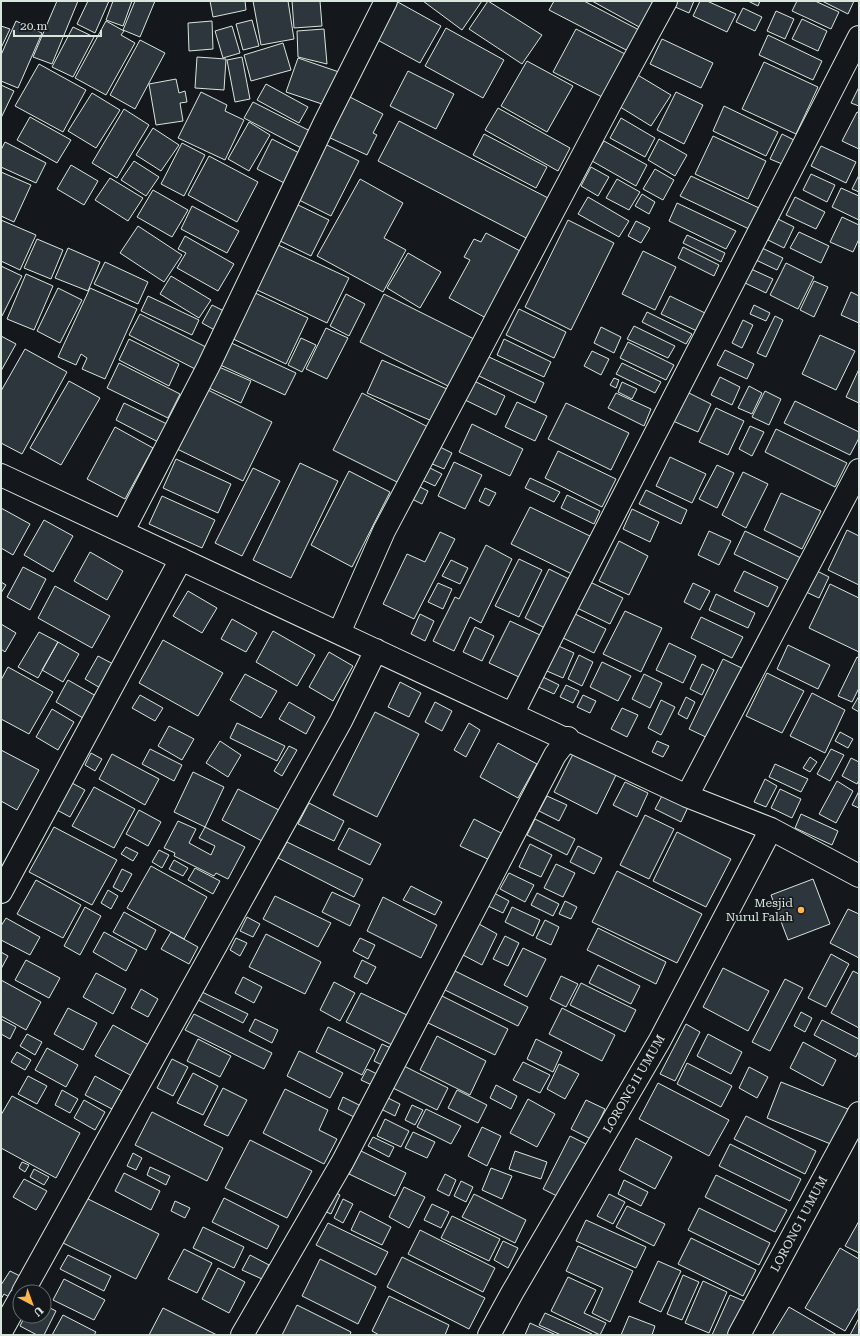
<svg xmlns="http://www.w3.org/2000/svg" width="860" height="1336" font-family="'Roboto Serif',serif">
	<rect width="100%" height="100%" fill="#14181c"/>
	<path fill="#2c363c" stroke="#d8e6dc" d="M57,1H78L52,64L33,57Z
		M88,1H109L95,33L77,24Z
		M113,1H132L123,26L106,20Z
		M135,1H155L140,37L123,30Z
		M210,1H245L246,10L213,17Z
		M253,1H288L294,39L261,45Z
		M292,1H320L322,26L294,28Z
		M396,1L441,26L420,63L372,37Z
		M423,1H482L462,30Z
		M488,1L542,35L522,64L469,29Z
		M554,1H584L641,31L630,52L549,10Z
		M592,1H650L655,4L641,28Z
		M675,1H694L689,13L673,6Z
		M700,1H707L736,14L727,32L693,16Z
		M748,1H760L758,6Z
		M797,1H815L839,12L831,29L792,11Z
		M822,1H854L848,14Z
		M743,8L762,17L755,31L736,22Z
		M776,11L794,19L785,39L767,31Z
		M802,19L827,31L818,51L792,39Z
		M252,20L259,46L243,50L236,24Z
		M16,21L42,33L18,88L1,81V55Z
		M106,21L124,31L121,35L135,43L106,95L75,78Z
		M212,21L213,49L189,51L188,23Z
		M1,26L10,29L1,48Z
		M232,26L240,53L223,58L215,31Z
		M73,27L94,37L73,77L52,67Z
		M446,28L504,60L483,98L425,66Z
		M324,29L327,64L298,57L297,31Z
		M576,29L627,55L604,98L553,72Z
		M768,35L822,61L813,80L759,55Z
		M662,39L713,63L701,88L650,64Z
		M140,40L165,53L135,109L110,95Z
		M283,43L291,70L251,81L244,55Z
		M197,57L226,59L224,90L195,88Z
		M242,57L250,99L235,102L227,60Z
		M298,58L342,73L331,107L286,92Z
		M527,61L573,86L547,132L501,106Z
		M764,62L818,87L796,134L742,109Z
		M39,64L86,90L63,132L15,106Z
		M408,71L454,94L436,129L390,106Z
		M636,74L671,95L651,126L617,105Z
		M176,79L179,93L185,91L187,102L180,103L183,121L156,125L149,84Z
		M266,84L308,107L299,123L257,100Z
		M1,85L14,91L1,118Z
		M859,87V106L851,103Z
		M201,92L227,105L225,111L244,120L225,160L178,138Z
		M676,92L703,105L684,144L657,130Z
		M92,93L120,110L96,148L68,131Z
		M346,95L383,114L373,133L377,135L367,155L326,136Z
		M253,102L314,133L305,150L244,118Z
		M724,106L778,132L766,156L713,131Z
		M498,108L570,148L558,171L485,130Z
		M124,109L149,125L117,178L92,163Z
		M857,112L859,113V149L842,141Z
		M30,117L71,140L57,163L17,140Z
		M621,118L655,138L645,157L610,138Z
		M399,121L550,199L528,239L378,161Z
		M249,122L270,135L249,171L228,159Z
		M153,128L179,145L161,171L136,155Z
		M484,134L547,167L536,188L473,155Z
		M782,134L798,142L787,166L770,159Z
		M713,136L766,161L748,199L695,174Z
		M272,139L305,156L290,186L257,169Z
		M659,139L687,155L675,176L648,160Z
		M604,141L647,165L636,186L592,161Z
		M5,142L46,163L36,183L1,167V150Z
		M182,143L205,155L184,196L161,184Z
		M323,143L359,161L331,216L295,198Z
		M821,146L856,162L846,183L811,166Z
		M209,156L258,182L237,222L188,195Z
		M134,161L159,177L146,196L121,180Z
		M71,165L98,181L84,205L57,189Z
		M591,167L609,177L598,196L581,186Z
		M655,169L674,180L663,200L643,189Z
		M1,172L31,185L14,222L1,216Z
		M811,174L835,185L827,202L803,190Z
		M859,175V192L852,189Z
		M691,176L759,208L749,229L680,196Z
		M110,178L143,198L128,221L95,200Z
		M360,179L403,203L384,238L406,250L383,292L317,256Z
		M617,179L640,192L629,210L606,198Z
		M841,188L859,196V220L832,207Z
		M153,190L188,210L172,237L137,217Z
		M642,194L655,202L649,214L635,206Z
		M588,197L629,221L619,237L578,214Z
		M795,197L825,212L816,229L786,215Z
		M294,203L329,220L311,256L276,239Z
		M677,203L736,231L726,249L669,221Z
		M192,206L239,231L227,253L181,229Z
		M842,217L859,225V239L853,252L830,242Z
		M778,219L794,227L784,248L768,240Z
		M1,220L36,235L20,270L1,261Z
		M568,220L614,243L571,330L525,307Z
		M636,221L650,228L641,243L628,236Z
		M138,226L182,255L164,282L120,253Z
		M799,232L829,246L821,263L790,248Z
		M486,233L522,252L486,318L449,298L470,260L464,257L474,239L481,242Z
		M687,235L725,253L721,262L683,243Z
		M185,236L234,264L218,291L177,268L186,253L178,249Z
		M37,239L63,250L51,279L24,268Z
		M276,244L349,278L327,323L255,289Z
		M683,247L719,265L714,276L678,258Z
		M68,248L100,262L88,291L55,278Z
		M762,248L783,258L777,270L756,260Z
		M643,251L676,267L655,310L622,294Z
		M408,253L441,272L420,308L387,288Z
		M105,262L148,282L138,304L94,284Z
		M786,263L814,277L798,309L770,295Z
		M1,266L22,276L2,316L1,315Z
		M751,269L773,279L766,293L745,283Z
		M26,274L53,286L34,330L7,319Z
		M171,276L211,300L199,318L160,294Z
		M814,281L828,287L814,317L800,310Z
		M58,288L82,300L60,343L37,331Z
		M90,288L137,309L105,379L82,369L87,358L81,354L76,365L58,357Z
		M251,291L308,318L286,364L229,337Z
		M851,292L859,296V323L841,315Z
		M346,294L365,304L349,336L330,326Z
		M384,294L474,339L450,387L360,342Z
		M148,296L199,320L192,335L141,311Z
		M670,296L705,313L697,331L661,314Z
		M212,305L230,314L220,333L202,323Z
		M754,305L770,313L766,321L750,314Z
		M519,309L566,332L554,358L506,335Z
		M647,312L692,334L686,344L642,322Z
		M140,314L210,349L199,371L129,335Z
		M775,316L783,320L766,357L757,353Z
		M743,320L753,325L742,348L732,343Z
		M634,326L675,346L668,358L627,339Z
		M601,327L621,337L614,353L594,343Z
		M326,328L348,338L327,379L306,369Z
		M820,335L855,351L836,390L802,374Z
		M1,336L16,344L1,371Z
		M301,338L316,345L302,372L288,365Z
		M129,339L179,364L169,386L119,360Z
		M504,339L551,362L544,377L497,355Z
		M227,341L296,373L285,395L216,363Z
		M628,342L674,365L666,380L620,358Z
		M25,349L67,372L22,454L1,443V391Z
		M725,350L754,364L747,379L717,365Z
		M592,351L609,359L601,375L584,366Z
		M487,356L544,383L535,403L477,375Z
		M382,360L447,389L432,421L367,393Z
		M119,363L180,394L168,418L107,388Z
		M622,363L661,382L655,393L616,374Z
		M219,367L251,381L241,403L209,388Z
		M859,369V403L846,397Z
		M720,377L740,387L732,405L711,395Z
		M614,378L619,380L616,388L610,385Z
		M470,379L505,396L496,415L461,398Z
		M69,381L100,398L61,465L30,448Z
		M622,382L637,389L632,399L618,392Z
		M749,386L762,393L752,414L738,408Z
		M204,388L272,422L243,481L175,448Z
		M765,391L781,399L769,425L752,417Z
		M687,392L711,404L698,432L673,421Z
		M362,393L428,427L399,483L333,450Z
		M616,393L651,409L644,426L608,408Z
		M795,401L859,432V438L850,455L784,423Z
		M517,402L547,416L535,441L505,427Z
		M124,403L171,426L162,444L116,420Z
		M566,403L629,433L611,470L548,439Z
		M716,408L744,421L728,455L699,442Z
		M472,424L523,449L510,476L459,452Z
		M750,426L764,432L752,456L739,449Z
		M115,427L153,448L125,499L87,479Z
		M776,429L847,463L835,487L765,452Z
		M438,446L452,453L444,469L430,463Z
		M558,451L616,479L602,507L545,478Z
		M670,457L706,474L692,503L656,486Z
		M176,459L231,484L218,513L163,488Z
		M454,462L482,475L465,509L438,496Z
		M300,463L338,481L291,578L253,560Z
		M717,465L734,473L717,508L699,499Z
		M426,466L442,474L435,486L420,479Z
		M253,468L280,481L242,556L215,543Z
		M349,471L390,492L352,567L311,545Z
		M743,472L768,484L746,528L722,515Z
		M530,478L560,492L554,502L525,488Z
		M414,484L428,491L422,504L408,497Z
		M485,488L496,493L489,506L479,501Z
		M646,490L687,510L681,524L639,504Z
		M781,493L821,511L802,549L764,530Z
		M567,495L600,511L594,524L561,508Z
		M162,496L215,520L202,548L149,524Z
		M530,507L592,537L574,575L511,544Z
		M1,508L30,524L13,555L1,548Z
		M632,509L659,522L650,542L623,529Z
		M44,520L73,536L53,572L24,555Z
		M847,530L859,536V585L828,570Z
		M709,531L731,541L719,565L698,555Z
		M745,531L801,558L790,581L734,554Z
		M440,532L455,539L414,619L383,604L407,554L425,562Z
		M619,541L648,556L629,595L599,581Z
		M486,545L512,559L481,623L470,617L454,651L433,641L455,597L459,599Z
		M90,552L123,571L107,600L74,581Z
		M519,559L542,570L519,617L495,606Z
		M451,560L468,568L460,584L442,576Z
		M23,567L46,579L30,610L7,597Z
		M549,569L569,579L545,628L525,618Z
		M744,571L778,587L768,607L734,591Z
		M817,571L829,577L819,598L806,592Z
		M588,581L623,598L610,624L575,607Z
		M1,582L6,585L1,593Z
		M438,583L452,589L443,609L428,602Z
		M693,583L710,591L700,610L684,602Z
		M830,584L859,598V652L809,628Z
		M55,586L110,616L92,648L38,618Z
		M188,591L217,608L202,633L173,616Z
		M716,594L755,613L748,628L709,610Z
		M625,611L662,628L641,672L603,654Z
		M571,612L606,629L594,653L559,636Z
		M420,614L434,621L425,641L411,634Z
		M701,617L743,637L732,658L691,638Z
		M232,619L257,633L246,652L221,639Z
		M510,621L540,635L519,677L489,663Z
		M1,624L16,633L5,652L1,649Z
		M475,627L494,636L482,661L463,652Z
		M273,631L315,655L297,686L256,662Z
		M39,632L58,642L38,678L18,667Z
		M163,640L223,673L198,716L139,683Z
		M58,642L79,654L63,682L42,670Z
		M552,643L574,653L563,678L540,668Z
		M669,643L696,656L683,683L656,670Z
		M788,645L830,665L818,689L777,669Z
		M329,652L353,666L333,701L309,687Z
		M579,655L593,662L582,686L568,679Z
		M98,656L115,665L102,689L85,679Z
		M857,657L859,658V688L852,702L838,696Z
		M723,659L746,670L712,740L689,729Z
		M602,662L631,676L618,701L590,687Z
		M702,664L714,670L702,695L690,689Z
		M8,667L53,692L29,734L1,719V680Z
		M767,673L804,691L782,733L746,716Z
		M245,674L277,691L261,718L230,700Z
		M644,674L662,683L650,708L632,699Z
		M539,675L559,685L554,694L534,685Z
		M68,680L96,696L83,718L56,702Z
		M400,682L421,693L409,717L388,707Z
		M566,685L579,691L573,703L560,697Z
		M812,693L845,710L825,753L790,736Z
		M140,695L163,708L155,721L132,708Z
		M583,695L596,701L590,713L577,707Z
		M859,696V712L852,708Z
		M686,697L695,702L687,719L678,714Z
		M661,700L675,707L661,735L648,728Z
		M289,702L315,717L306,734L279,719Z
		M435,702L452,711L442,731L425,722Z
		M622,708L638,715L627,737L611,729Z
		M52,709L74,722L58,750L36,737Z
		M375,712L419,734L377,817L333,795Z
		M237,723L285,746L277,761L230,738Z
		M469,723L480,730L466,757L454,750Z
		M169,726L194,739L182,760L158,746Z
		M840,732L853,739L848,748L835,741Z
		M220,741L241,755L228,777L206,763Z
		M657,741L669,746L663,757L652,752Z
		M498,743L537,764L518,798L480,777Z
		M289,746L297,750L282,776L274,771Z
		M150,749L182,765L174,781L142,764Z
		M831,749L844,755L830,781L817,774Z
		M1,750L39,770L17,810L1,801Z
		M91,753L102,759L95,771L85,765Z
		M112,754L159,779L145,805L99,779Z
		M573,754L616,775L597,814L554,792Z
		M810,757L817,762L810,772L803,768Z
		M851,758L859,762V780L857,784L842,776Z
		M775,764L808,779L801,792L769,777Z
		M193,772L224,787L205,827L174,812Z
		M765,779L777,786L766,807L754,802Z
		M837,781L853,791L836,823L819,814Z
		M625,782L648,793L637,817L613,805Z
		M72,783L85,790L70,817L57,810Z
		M94,787L135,809L114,848L72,826Z
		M238,789L279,810L262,841L222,820Z
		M780,789L801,799L792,818L771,808Z
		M859,791V808L852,805Z
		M664,792L689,805L681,822L655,809Z
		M547,796L567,805L559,821L539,811Z
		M309,803L344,821L334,841L298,824Z
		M139,810L161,822L148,846L126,834Z
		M801,814L838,831L832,845L795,828Z
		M645,815L674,829L649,879L620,865Z
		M474,819L505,835L492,861L460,846Z
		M535,819L575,839L567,855L527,835Z
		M178,821L196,829L189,843L211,855L215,846L199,838L205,827L245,847L228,879L216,873L214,876L174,856L175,853L164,848Z
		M54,827L117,860L92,905L29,872Z
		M349,828L381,844L370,865L338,849Z
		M677,832L731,859L706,907L653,881Z
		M287,842L363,879L354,897L278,858Z
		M530,844L552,855L541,877L519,867Z
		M578,846L602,858L594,874L570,862Z
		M126,847L138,853L133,861L121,854Z
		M159,850L169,855L162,868L152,862Z
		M174,860L188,868L183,876L169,869Z
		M556,864L575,873L563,897L544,888Z
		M151,866L207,897L184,939L127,908Z
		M195,868L220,881L213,894L188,880Z
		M122,869L132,874L122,892L113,887Z
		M617,871L702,914L677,963L592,922Z
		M509,873L534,885L525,902L500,889Z
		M813,879L830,924L788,940L771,895Z
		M36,880L81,905L63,938L17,914Z
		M411,886L442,902L435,915L403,900Z
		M108,890L118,896L111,909L101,903Z
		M332,892L360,905L350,926L322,912Z
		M494,893L509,901L503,913L488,906Z
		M537,893L559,904L553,916L531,905Z
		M275,896L331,923L318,947L263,919Z
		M383,897L437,925L421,958L367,931Z
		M565,901L577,907L571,919L559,914Z
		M85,907L101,916L80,955L64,946Z
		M512,907L540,920L533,936L505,922Z
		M848,909L859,914V958L830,943Z
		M124,912L156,930L146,950L113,932Z
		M247,917L260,924L253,937L240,931Z
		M6,918L40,937L30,955L1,940V926Z
		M545,920L559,927L551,945L536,938Z
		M479,924L497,934L482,965L463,955Z
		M598,928L666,962L656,984L587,950Z
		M104,932L137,950L126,971L93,952Z
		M171,932L198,947L189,964L161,949Z
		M266,934L321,962L305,994L249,967Z
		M505,936L519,943L508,966L493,959Z
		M236,938L247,943L240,956L230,950Z
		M360,938L375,945L368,959L353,951Z
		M523,948L546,959L527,997L504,985Z
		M1,952L8,956L1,969Z
		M831,954L849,964L826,1007L808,998Z
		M26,960L60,978L49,998L15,980Z
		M362,960L376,967L367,984L354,977Z
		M598,965L640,986L631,1004L589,983Z
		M723,968L769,991L748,1031L703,1007Z
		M455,971L528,1007L518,1026L445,990Z
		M853,971L859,974V1028L831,1013Z
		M96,973L126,989L113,1014L83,997Z
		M561,976L578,984L566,1007L550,999Z
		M243,977L262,987L254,1003L235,993Z
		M785,979L803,988L770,1051L752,1042Z
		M1,980L41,1002L26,1030L1,1016Z
		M334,982L355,993L340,1021L320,1010Z
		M581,983L636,1010L625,1032L570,1005Z
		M141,989L158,999L148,1017L131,1008Z
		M202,992L248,1014L243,1023L198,1000Z
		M361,993L409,1016L394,1046L346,1022Z
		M438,994L508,1029L495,1055L424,1021Z
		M68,1008L97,1023L83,1050L54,1034Z
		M562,1008L615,1035L602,1061L549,1034Z
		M801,1012L812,1018L805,1032L794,1026Z
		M194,1014L272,1053L264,1069L185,1030Z
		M1,1019L16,1027L10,1039L1,1034Z
		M255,1019L278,1030L272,1043L249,1031Z
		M822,1020L859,1039V1051L856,1057L814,1035Z
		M686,1024L700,1032L675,1081L660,1074Z
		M113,1025L149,1045L132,1076L95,1056Z
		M328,1027L375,1050L362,1075L316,1052Z
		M27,1034L42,1042L35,1055L20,1046Z
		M708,1034L742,1052L731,1074L697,1056Z
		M437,1036L486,1061L470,1095L420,1070Z
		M198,1039L231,1056L220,1077L187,1061Z
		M536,1039L562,1052L553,1072L527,1059Z
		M803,1042L836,1060L823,1086L790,1068Z
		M382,1044L393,1049L384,1066L374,1061Z
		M47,1048L78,1065L66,1087L35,1070Z
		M299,1051L343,1073L330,1098L287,1076Z
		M17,1052L31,1060L25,1070L11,1062Z
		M172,1059L188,1067L173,1096L157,1088Z
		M523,1062L550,1075L540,1093L513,1080Z
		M687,1063L732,1086L721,1107L677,1084Z
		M559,1064L579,1074L565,1099L547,1089Z
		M402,1065L448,1088L437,1110L391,1087Z
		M749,1067L768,1077L757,1098L739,1088Z
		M367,1069L381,1076L376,1087L361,1080Z
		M193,1073L218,1086L203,1115L177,1103Z
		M28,1076L47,1086L37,1104L18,1094Z
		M95,1076L122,1091L112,1109L85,1095Z
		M781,1082L848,1109L833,1145L767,1118Z
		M658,1083L729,1120L709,1156L639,1119Z
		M496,1085L517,1096L511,1109L490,1098Z
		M223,1088L247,1100L228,1136L204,1125Z
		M285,1089L328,1110L319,1130L337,1139L324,1164L263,1133Z
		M62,1090L78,1099L70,1113L55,1105Z
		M457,1090L487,1105L478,1123L448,1108Z
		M382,1095L400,1104L395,1116L377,1107Z
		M12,1096L80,1133L56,1178L1,1148V1115Z
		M343,1097L363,1107L358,1119L338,1109Z
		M528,1099L555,1114L537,1147L510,1133Z
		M84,1100L105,1112L95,1130L74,1118Z
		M586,1100L605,1109L591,1139L571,1129Z
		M412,1105L423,1110L415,1125L405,1120Z
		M426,1109L461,1126L451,1144L417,1127Z
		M152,1112L223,1148L207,1181L135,1145Z
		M746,1116L816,1151L805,1174L734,1139Z
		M385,1119L409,1131L401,1147L377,1136Z
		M482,1127L501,1136L487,1166L468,1156Z
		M413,1132L435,1142L427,1158L405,1148Z
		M570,1136L590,1146L563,1199L543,1189Z
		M373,1137L394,1147L389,1157L368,1146Z
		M636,1138L672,1157L655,1189L619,1170Z
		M250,1140L312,1171L287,1218L225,1188Z
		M730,1144L801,1179L790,1201L719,1166Z
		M361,1151L406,1173L395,1196L349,1174Z
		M515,1151L547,1162L541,1179L509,1169Z
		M133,1153L142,1158L136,1170L127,1166Z
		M22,1162L29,1165L25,1172L19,1168Z
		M150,1167L170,1176L166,1185L147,1175Z
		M491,1168L512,1176L502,1199L482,1190Z
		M34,1169L49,1177L44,1185L30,1177Z
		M124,1173L160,1191L151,1210L115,1191Z
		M445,1174L456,1180L449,1196L437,1190Z
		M716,1175L787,1210L775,1232L705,1197Z
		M24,1179L47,1191L36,1210L13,1197Z
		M624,1180L648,1192L641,1206L618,1194Z
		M461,1181L473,1187L466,1202L454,1196Z
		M404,1187L425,1197L409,1228L389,1217Z
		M330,1190L340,1195L331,1214L320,1209Z
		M474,1194L526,1220L515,1243L462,1217Z
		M609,1194L625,1202L613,1224L597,1216Z
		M84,1197L159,1234L136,1279L61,1242Z
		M224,1198L279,1226L267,1249L212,1222Z
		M343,1199L353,1204L343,1223L334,1218Z
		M175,1201L190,1208L185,1218L171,1211Z
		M432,1204L449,1212L441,1228L424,1220Z
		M627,1206L665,1224L654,1246L616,1227Z
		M699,1208L770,1243L759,1265L688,1230Z
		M360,1211L391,1227L382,1245L351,1230Z
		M452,1216L500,1239L489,1261L441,1238Z
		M586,1220L646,1247L636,1268L576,1241Z
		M859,1221V1253L845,1246Z
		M328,1223L388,1252L376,1275L316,1245Z
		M203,1227L244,1247L234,1268L193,1248Z
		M420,1230L495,1268L483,1292L408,1254Z
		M691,1238L756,1270L743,1296L678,1264Z
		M503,1241L518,1248L508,1268L494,1260Z
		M578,1246L633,1271L610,1322L592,1313L603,1288L566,1271Z
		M840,1248L859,1259V1307L845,1331L805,1308Z
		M184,1249L212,1263L197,1293L168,1279Z
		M68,1255L111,1276L104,1291L60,1269Z
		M250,1255L269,1265L262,1279L242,1270Z
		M402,1257L485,1298L469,1329L387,1287Z
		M320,1259L376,1287L358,1324L302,1296Z
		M658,1261L681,1271L661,1312L639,1302Z
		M218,1268L245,1282L229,1313L202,1299Z
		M10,1271L28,1280L16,1301L4,1294L1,1299V1285Z
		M683,1275L699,1282L682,1320L667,1314Z
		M568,1277L596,1290L584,1313L606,1323L600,1335L551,1311Z
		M64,1279L105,1300L94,1320L53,1300Z
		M703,1281L727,1292L709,1333L685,1323Z
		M730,1295L751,1304L736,1335H712Z
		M389,1296L449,1325L445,1335H379L372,1331Z
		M44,1305L56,1311L44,1335H37L20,1326L25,1316H44Z
		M297,1305L351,1332L350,1335H282Z
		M789,1307L837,1335H772Z
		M163,1308L217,1335H149Z
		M545,1313L592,1334V1335H561L539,1325Z
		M63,1315L96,1332L94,1335H52Z
		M629,1316L655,1326L652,1335H621Z
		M859,1318V1335H850Z
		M530,1323L556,1335H525Z"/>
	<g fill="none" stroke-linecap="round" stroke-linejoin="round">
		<defs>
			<path id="minor" d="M1,475L687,796L771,829L859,876
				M123,531L208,367L325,122L386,1
				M339,633L384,531L611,102L666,1
				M513,713L572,596L859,37
				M687,796L859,470
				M1,892L181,559
				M23,1292L341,721L376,650
				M1,1332L20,1298
				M242,1335L343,1161L555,755L568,738
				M489,1335L512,1293L660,1040L771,829
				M739,1335L859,1113"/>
		</defs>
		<use href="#minor" stroke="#d8e6dc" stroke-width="24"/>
		<use href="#minor" stroke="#14181c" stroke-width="22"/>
	</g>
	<circle fill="#ffb74d" stroke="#14181c" stroke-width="1.5" cx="801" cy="910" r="4"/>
	<g text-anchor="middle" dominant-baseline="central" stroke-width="3" stroke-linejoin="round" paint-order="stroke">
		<g font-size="12" fill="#d8e6dc" stroke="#14181c" text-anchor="end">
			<text x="793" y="903">Mesjid<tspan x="793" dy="14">Nurul Falah</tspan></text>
		</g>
		<g font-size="12" fill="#d8e6dc" stroke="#14181c">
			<text transform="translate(634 1084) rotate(-60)">LORONG II UMUM</text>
			<text transform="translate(799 1224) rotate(-62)">LORONG I UMUM</text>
		</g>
	</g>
	<rect width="860" height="1336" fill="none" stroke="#d8e6dc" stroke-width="4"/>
	<g transform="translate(32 1304) rotate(139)"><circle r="19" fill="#14181c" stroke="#626a69"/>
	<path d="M0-3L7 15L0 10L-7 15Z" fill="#ffb74d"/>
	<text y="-6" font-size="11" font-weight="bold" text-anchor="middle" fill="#d8e6dc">U</text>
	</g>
	<path d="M14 30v6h87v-6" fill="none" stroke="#d8e6dc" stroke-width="2"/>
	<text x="20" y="30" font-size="12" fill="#d8e6dc" stroke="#14181c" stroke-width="3" paint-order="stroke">20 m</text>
</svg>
